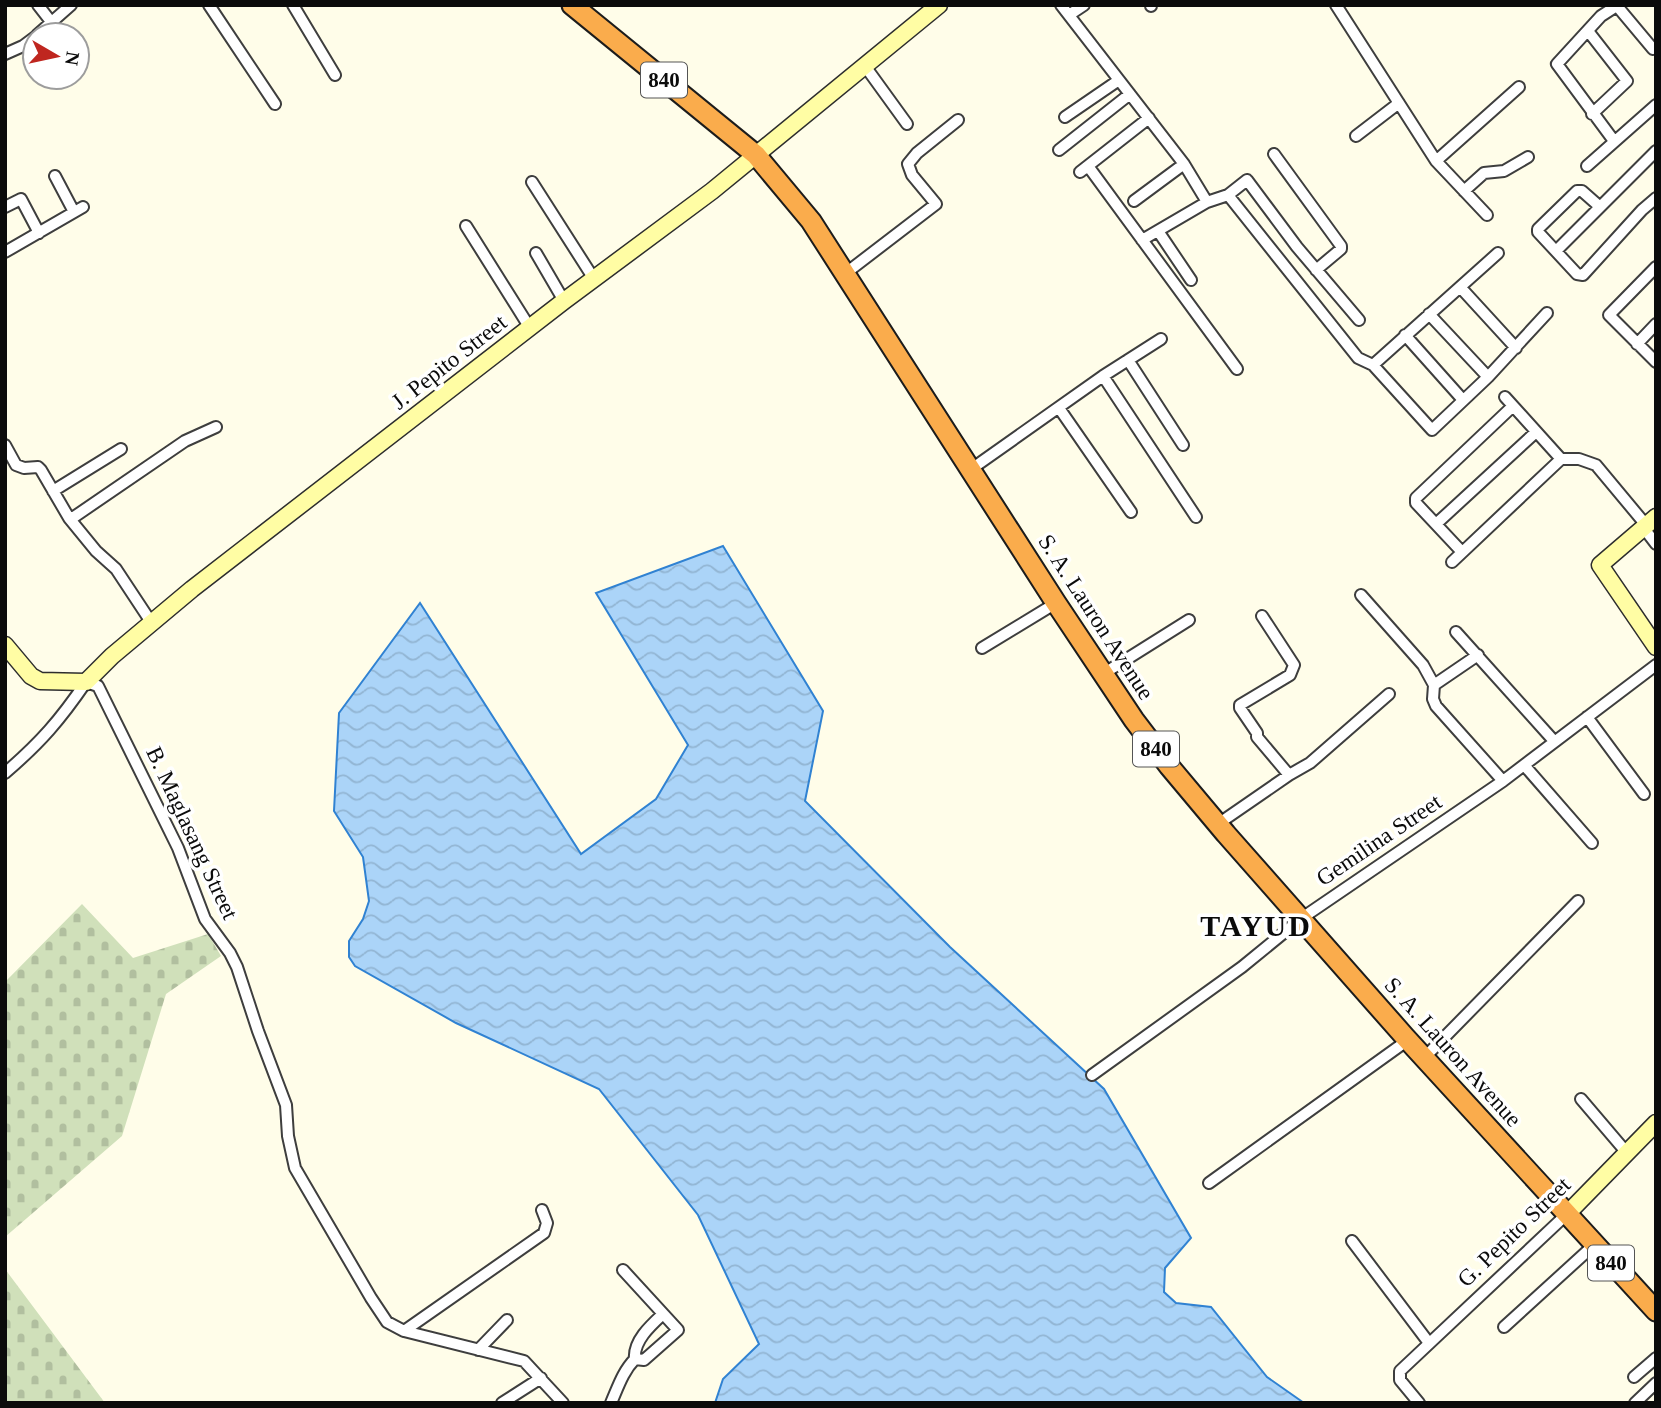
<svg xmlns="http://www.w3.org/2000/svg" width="1661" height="1408" font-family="Georgia,serif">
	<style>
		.cemetery { fill: url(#cemetery-stones) }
		.water { fill: url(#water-waves); stroke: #3082d2; stroke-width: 2 }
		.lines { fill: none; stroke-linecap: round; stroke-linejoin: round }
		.street-casing { stroke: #3e3e3e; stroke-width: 14 }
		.secondary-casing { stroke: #2d2d2d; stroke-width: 19 }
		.highway-casing { stroke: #1c1c1c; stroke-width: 23 }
		.street { stroke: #fff; stroke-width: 10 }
		.secondary { stroke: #fffda4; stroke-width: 16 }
		.highway { stroke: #faac4c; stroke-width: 19 }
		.labels { text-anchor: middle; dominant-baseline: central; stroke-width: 7; stroke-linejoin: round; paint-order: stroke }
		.shield { fill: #fff; stroke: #545454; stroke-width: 2 }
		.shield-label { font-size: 21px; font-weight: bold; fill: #0b0b0b }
		.street-label { font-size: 23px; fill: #0b0b0b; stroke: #fff }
		.district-label { font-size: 30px; font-weight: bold; letter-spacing: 2px; fill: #0b0b0b; stroke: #fff }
	</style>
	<defs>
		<pattern id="cemetery-stones" width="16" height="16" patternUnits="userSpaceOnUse" patternTransform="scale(1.75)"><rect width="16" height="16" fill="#d0e0ba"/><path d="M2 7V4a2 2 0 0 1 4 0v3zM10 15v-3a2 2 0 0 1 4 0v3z" fill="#b1bf9f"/></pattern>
		<pattern id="water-waves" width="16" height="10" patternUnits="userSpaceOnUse" patternTransform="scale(1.75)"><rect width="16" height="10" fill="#abd4f8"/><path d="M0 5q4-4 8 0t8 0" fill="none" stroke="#92b5d3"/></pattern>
	</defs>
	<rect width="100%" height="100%" fill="#fffde9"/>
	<path class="cemetery" d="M82 904 133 958 208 934 221 956 166 994 122 1136 5 1237V982Z
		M5 1269 105 1403H5Z"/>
	<path class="water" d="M723 546 823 711 805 801 950 947 1104 1089 1191 1238 1165 1268 1164 1292 1176 1303 1211 1307 1267 1377 1304 1403H715L723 1379 759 1344 698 1215 599 1089 456 1023 355 966 349 957V941L363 919 369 901 363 857 334 811 339 713 420 603 581 854 656 799 688 745 596 593Z"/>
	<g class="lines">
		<defs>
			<path id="street" d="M38 5 52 23
				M209 5 275 104
				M293 5 335 75
				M1061 5 1184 164 1207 202
				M1151 5V6
				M1336 5 1436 161 1487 215
				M1617 6 1653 49
				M1069 15 1084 5
				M1588 31 1627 81 1592 114
				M37 35 71 5
				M5 54 23 46 35 37
				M865 66 907 124
				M1065 117 1119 80
				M1356 136 1399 103
				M1614 141 1557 64 1601 16 1618 5
				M1059 150 1130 94
				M1274 154 1341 246V249L1316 270
				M1436 161 1519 87
				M1088 166 1237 369
				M1587 166 1656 105
				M1080 172 1149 118
				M55 176 74 212
				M532 182 594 279
				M1464 191 1484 173 1504 171 1528 157
				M1228 195 1358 358 1373 365 1432 430 1488 377 1547 313
				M1134 201 1184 164
				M1599 206 1582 191H1577L1538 229V232L1577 274 1583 275 1642 210 1656 198
				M5 207 21 199 39 233
				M466 226 530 328
				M1158 231 1191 280
				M1142 240 1207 202 1228 195 1247 180 1297 247 1359 320
				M1556 251 1656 151
				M5 252 83 207
				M536 253 564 301
				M1656 267 1609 315 1656 362
				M846 273 936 204 912 175 908 164 917 153 958 120
				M1461 288 1516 348
				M1429 314 1488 377
				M1405 335 1463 400
				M1637 344 1656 324
				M1128 360 1183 445
				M1373 365 1498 253
				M1103 376 1196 517
				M1505 397 1561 459
				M1059 408 1131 512
				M5 445 16 465 24 468 38 467 41 470 69 518 96 551 116 569 151 622
				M970 470 1103 376 1161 339
				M53 491 121 449
				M71 519 185 441 216 427
				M1436 524 1536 432
				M1643 527 1656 544
				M1462 552 1416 503V498L1513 406
				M1452 562 1561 459H1579L1596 465 1646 525
				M1361 595 1423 665 1434 685 1433 699 1436 706 1503 781
				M1262 616 1294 665 1290 675 1240 705V708L1257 733V737L1289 775
				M1456 632 1554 741
				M982 648 1056 603
				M1103 674 1189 620
				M1434 685 1478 655
				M1587 717 1644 794
				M1524 765 1592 843
				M5 773C41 742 60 720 86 682L98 686 178 848 205 919 230 953 237 967 258 1031 286 1105 288 1136 295 1168 371 1298 387 1322 404 1331 524 1361 563 1403
				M1218 824 1289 775 1310 763 1389 694
				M1425 1057 1578 901
				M1092 1075 1242 967 1302 918 1503 781 1656 665
				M1581 1099 1627 1153
				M1209 1183 1408 1040
				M1352 1241 1429 1343
				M1504 1327 1594 1245
				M404 1331 544 1233 547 1223 542 1210
				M478 1350 507 1320
				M635 1359C633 1341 651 1325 663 1314
				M1634 1377 1656 1358
				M502 1403 541 1378
				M611 1403C618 1387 623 1371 635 1359L644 1360 678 1330 623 1270
				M1419 1403 1400 1380V1371L1568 1213
				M1635 1403 1656 1383"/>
			<path id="secondary" d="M1656 517 1600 565 1656 647
				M5 645 31 676 40 681 86 682 112 656 192 589 564 301 712 191 939 5
				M1568 1213 1656 1123"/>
			<path id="highway" d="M572 5 756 155 811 221 1056 603 1134 720 1169 766 1226 834 1405 1037 1656 1311"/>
		</defs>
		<use href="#street" class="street-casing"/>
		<use href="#secondary" class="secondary-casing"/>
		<use href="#highway" class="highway-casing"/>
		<use href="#street" class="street"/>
		<use href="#secondary" class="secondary"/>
		<use href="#highway" class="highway"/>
	</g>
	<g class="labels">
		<g class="shield">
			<rect x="641" y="62.5" width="46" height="35" rx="5"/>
			<rect x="1133" y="731.5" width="46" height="35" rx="5"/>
			<rect x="1588" y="1245.5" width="46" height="35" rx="5"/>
		</g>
		<g class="shield-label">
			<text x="664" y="80">840</text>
			<text x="1156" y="749">840</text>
			<text x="1611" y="1263">840</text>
		</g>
		<g class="street-label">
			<text transform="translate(449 362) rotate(-38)">J. Pepito Street</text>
			<text transform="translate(1096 617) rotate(57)">S. A. Lauron Avenue</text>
			<text transform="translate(192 833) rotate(65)">B. Maglasang Street</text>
			<text transform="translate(1379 840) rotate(-34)">Gemilina Street</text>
			<text transform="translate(1453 1052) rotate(48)">S. A. Lauron Avenue</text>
			<text transform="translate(1514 1232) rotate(-44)">G. Pepito Street</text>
		</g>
		<g class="district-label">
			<text x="1256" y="925">TAYUD</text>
		</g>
	</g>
	<rect width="1661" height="1408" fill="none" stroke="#0b0b0b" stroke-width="14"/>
	<g transform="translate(56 56) rotate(99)"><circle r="33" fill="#ffffff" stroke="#9d9d9d" stroke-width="2"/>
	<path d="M0-5L12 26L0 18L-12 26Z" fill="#bf261f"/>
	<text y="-10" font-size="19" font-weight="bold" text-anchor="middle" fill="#0b0b0b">N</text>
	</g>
</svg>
